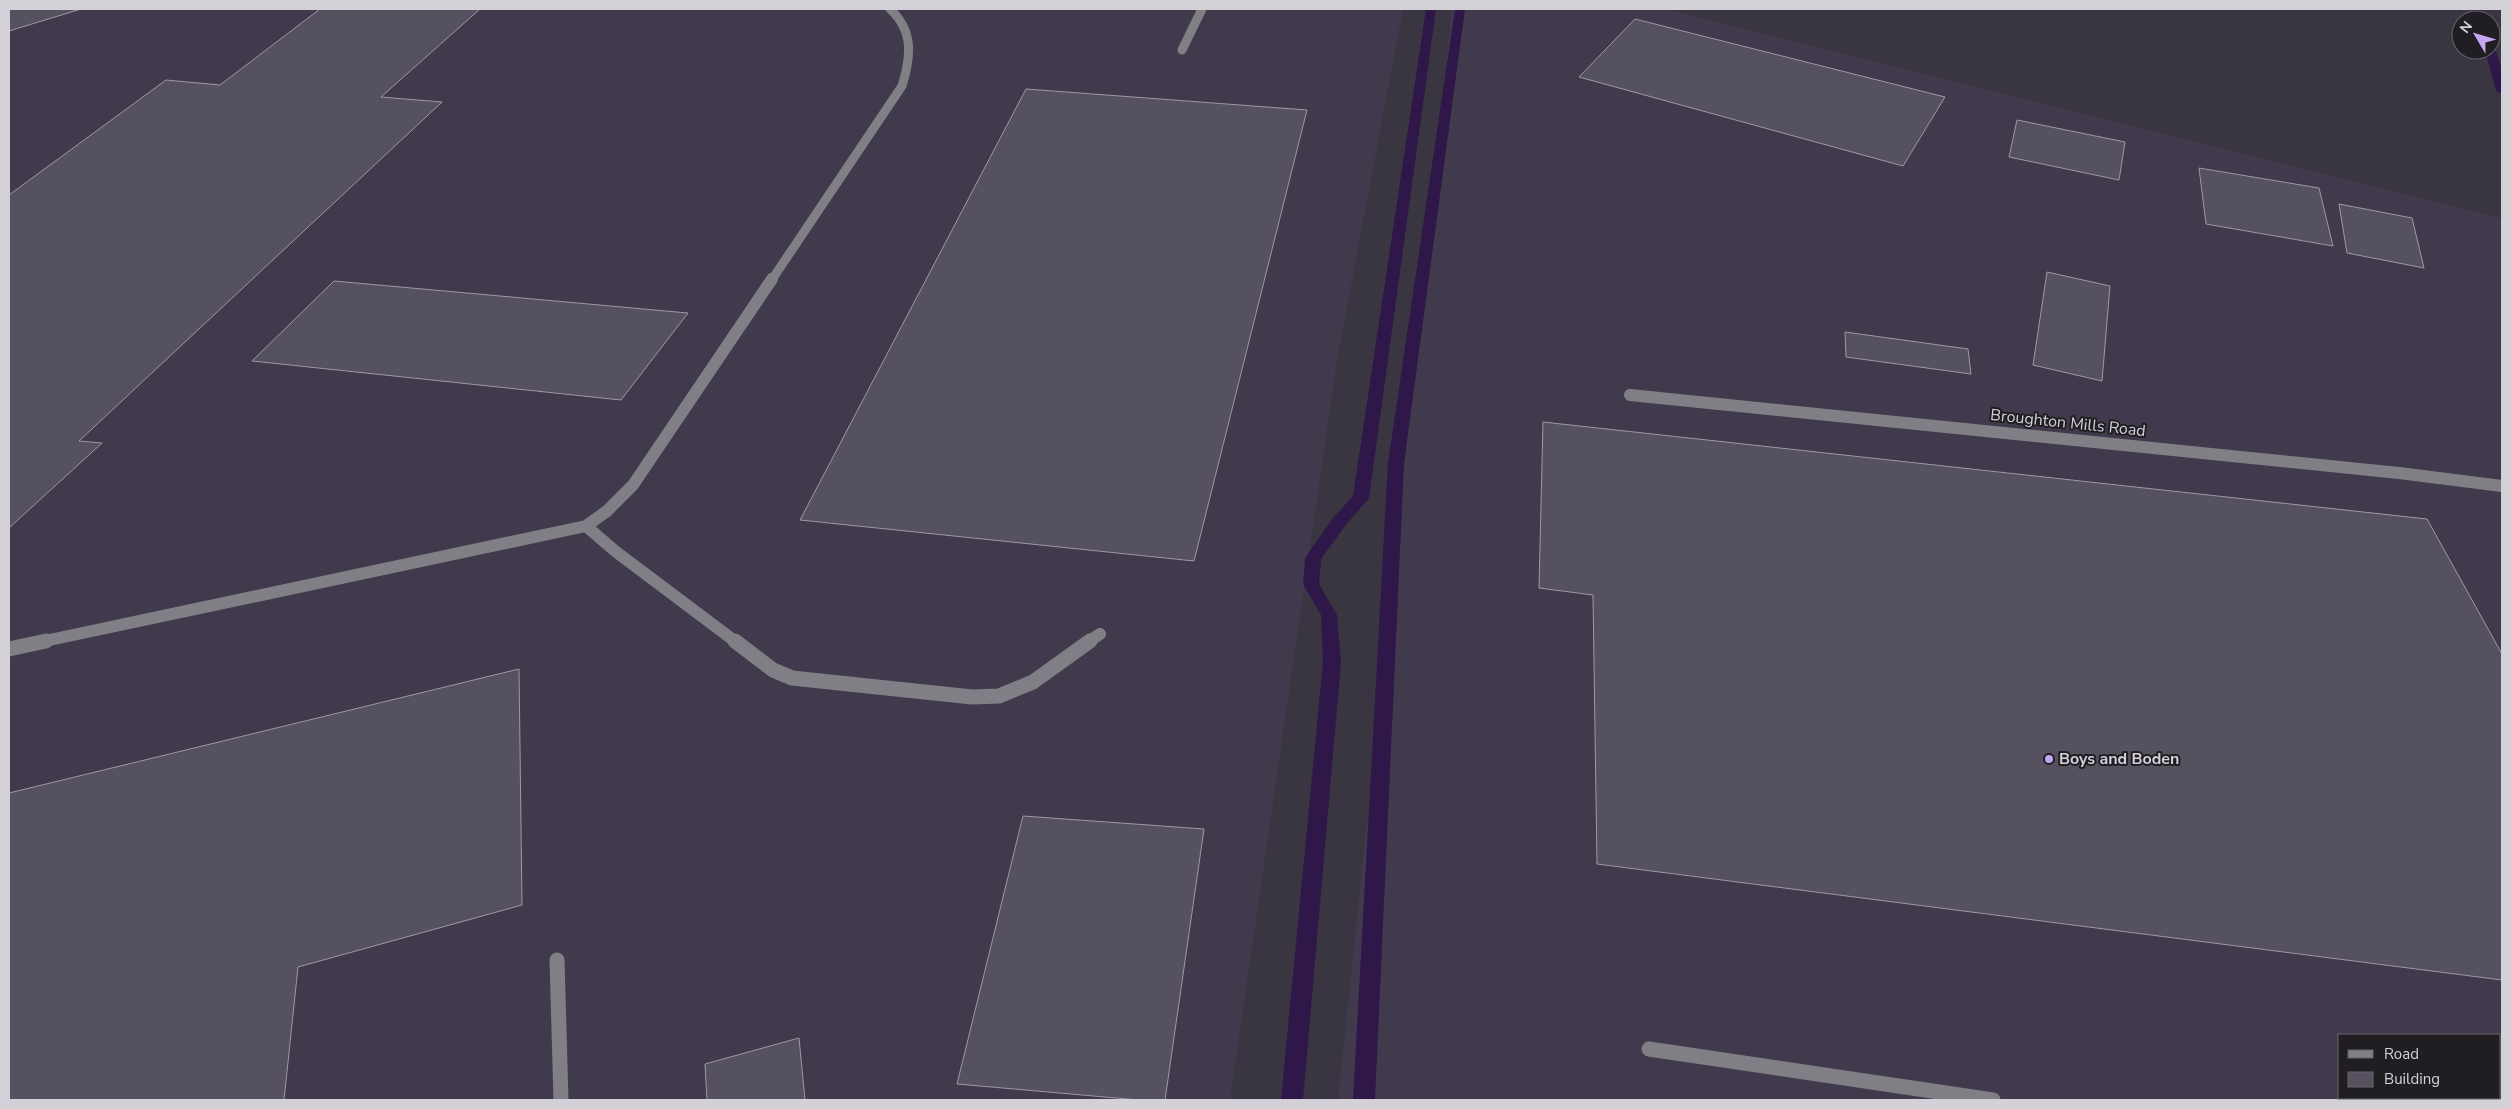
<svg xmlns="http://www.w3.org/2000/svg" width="2511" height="1109" font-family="'Nunito Sans',sans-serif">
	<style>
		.built { fill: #413a4d; fill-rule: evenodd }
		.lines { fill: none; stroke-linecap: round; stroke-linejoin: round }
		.stream { fill: #2f174a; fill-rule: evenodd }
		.building { fill: #56515e; stroke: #9e98a7 }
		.minor-far2 { stroke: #817f86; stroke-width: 9 }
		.minor-far1 { stroke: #817f86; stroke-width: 12 }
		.minor { stroke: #817f86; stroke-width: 15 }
		.poi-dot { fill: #c5a7f1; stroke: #201e23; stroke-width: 2 }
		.labels { text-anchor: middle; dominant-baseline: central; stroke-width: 4; stroke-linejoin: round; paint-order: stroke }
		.street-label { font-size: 16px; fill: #d3d0d8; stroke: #201e23 }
		.poi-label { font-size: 16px; font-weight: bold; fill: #d3d0d8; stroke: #201e23; text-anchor: start }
	</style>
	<rect width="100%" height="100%" fill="#393541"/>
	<path class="built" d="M9 9H1403L1337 361 1230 1100H9Z
		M1452 9H1666L2502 218V1100H1338ZM2340 1035H2500V1098H2340Z"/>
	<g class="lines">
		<path class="stream" d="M1426 9H1436L1369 498 1345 526 1321 559 1319 584 1337 615 1341 662 1303 1100H1281L1323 662 1321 615 1303 584 1305 558 1333 518 1353 496Z
			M1455 9H1465L1404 463 1375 1100H1353L1388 463Z
			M2472 9H2482L2485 20H2475Z
			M2491 47C2502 53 2503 83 2502 94L2496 91 2485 50H2491Z"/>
	</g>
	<path class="building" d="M9 9H81L9 31Z
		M320 9H480L381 97 442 102 79 441 102 443 9 528V195L166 80 220 85Z
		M1635 19 1945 97 1903 166 1579 77Z
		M1026 89 1307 110 1194 561 800 520Z
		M2017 120 2125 142 2119 180 2009 157Z
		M2199 168 2319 188 2333 246 2206 224Z
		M2339 204 2412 218 2424 268 2347 253Z
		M2047 272 2110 286 2102 381 2033 365Z
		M334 281 688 313 621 400 252 361Z
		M1845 332 1968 349 1971 374 1846 357Z
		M1543 422 2427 519 2502 654V980L1597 864 1593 595 1539 588Z
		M519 669 522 905 298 967 284 1100H9V793Z
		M1023 816 1204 829 1165 1100H1139L957 1084Z
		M799 1038 805 1100H707L705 1064Z"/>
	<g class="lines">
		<path class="minor-far2" d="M1182 50 1202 9
			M771 281 902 86C911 57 914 31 890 9"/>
		<path class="minor-far1" d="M1630 395 2399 473 2502 486
			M586 526 615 551 736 642
			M40 642 586 526 607 511 633 485 772 279
			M1088 642 1100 634"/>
		<path class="minor" d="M735 641 773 670 792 678 972 697 999 696 1033 682 1090 641
			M9 649 46 641
			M557 960 561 1100
			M1649 1049 1993 1100"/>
	</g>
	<circle class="poi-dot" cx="2049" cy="759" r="5"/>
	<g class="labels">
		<g class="street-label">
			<text transform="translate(2068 423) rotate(6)">Broughton Mills Road</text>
		</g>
		<g class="poi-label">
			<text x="2059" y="759">Boys and Boden</text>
		</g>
	</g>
	<rect width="2511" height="1109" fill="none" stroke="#d3d0d8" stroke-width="20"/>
	<rect x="2338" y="1034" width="162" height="65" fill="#201e23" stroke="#68656b"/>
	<rect x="2348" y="1050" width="25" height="8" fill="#817f86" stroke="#68656b"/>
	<text x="2384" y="1059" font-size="15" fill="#d3d0d8">Road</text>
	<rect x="2348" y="1072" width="25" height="15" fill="#56515e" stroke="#68656b"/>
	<text x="2384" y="1084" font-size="15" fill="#d3d0d8">Building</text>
	<g transform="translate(2476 35) rotate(308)"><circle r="24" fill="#201e23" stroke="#68656b"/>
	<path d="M0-4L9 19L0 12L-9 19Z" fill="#c5a7f1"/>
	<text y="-8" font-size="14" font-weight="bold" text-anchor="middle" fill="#d3d0d8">N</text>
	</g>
</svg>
